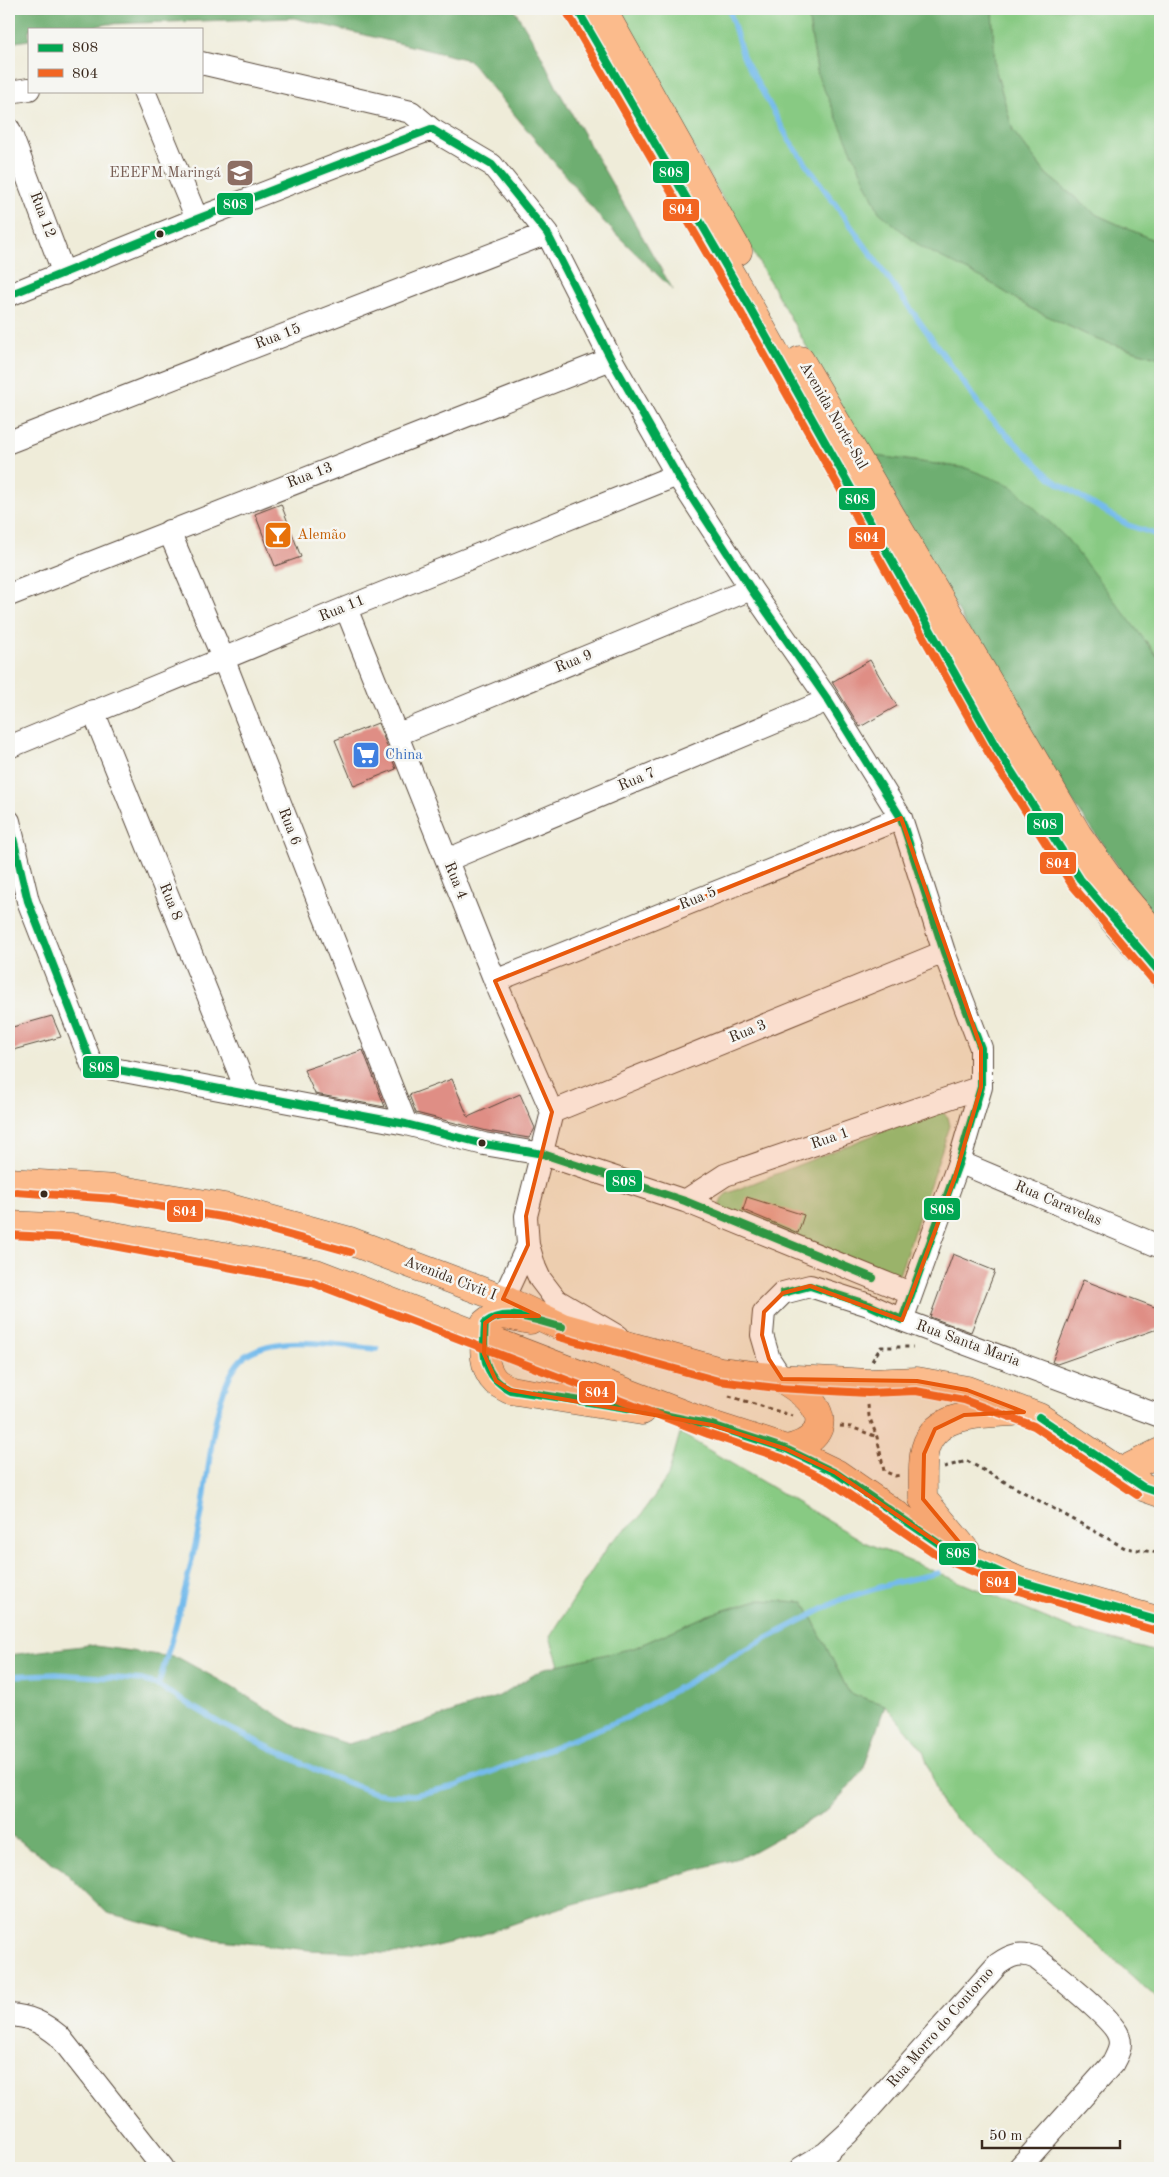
<svg xmlns="http://www.w3.org/2000/svg" width="1169" height="2177" font-family="'Old Standard TT',serif">
	<style>
		.green { fill: #88ca83; stroke: #627a50 }
		.forest { fill: #6eae71; stroke: #546c48 }
		.lines { fill: none; stroke-linecap: round; stroke-linejoin: round }
		.stream { stroke: #75bbec; stroke-width: 5.5 }
		.building { fill: #df8e85 }
		.minor-casing { stroke: #56473a; stroke-width: 24 }
		.major-casing { stroke: #56473a; stroke-width: 29 }
		.path { stroke: #56473a; stroke-width: 3; stroke-dasharray: 4 4; stroke-linecap: butt }
		.minor { stroke: #fff; stroke-width: 22 }
		.major { stroke: #fbbb8c; stroke-width: 28 }
		.bus-1-casing { stroke: #f6f6f2; stroke-width: 11 }
		.bus-2-casing { stroke: #f6f6f2; stroke-width: 11 }
		.bus-1 { stroke: #00a651; stroke-width: 8 }
		.bus-2 { stroke: #f26522; stroke-width: 8 }
		.marked { fill: #e8590c; fill-opacity: 0.2; stroke: #e8590c; stroke-width: 4; stroke-linejoin: round }
		.bus-dot { fill: #3b2a1e; stroke: #f6f6f2; stroke-width: 2 }
		.labels { text-anchor: middle; dominant-baseline: central; stroke-width: 5; stroke-linejoin: round; paint-order: stroke }
		.education-label { font-size: 15px; fill: #785e54; stroke: #f6f6f2; text-anchor: end }
		.street-label { font-size: 15px; fill: #3b2a1e; stroke: #f6f6f2 }
		.food-label { font-size: 15px; fill: #c56008; stroke: #f6f6f2; text-anchor: start }
		.shop-label { font-size: 15px; fill: #366cbe; stroke: #f6f6f2; text-anchor: start }
		.line-badge { stroke: #f6f6f2; stroke-width: 2 }
		.badge-label { font-size: 14px; text-anchor: middle; font-weight: bold; fill: #fff }
	</style>
	<rect width="100%" height="100%" fill="#f6f6f2"/>
	<filter id="ink" filterUnits="userSpaceOnUse"><feTurbulence type="fractalNoise" baseFrequency=".02" numOctaves="2"/><feDisplacementMap in="SourceGraphic" scale="10" xChannelSelector="R" yChannelSelector="G"/><feConvolveMatrix kernelMatrix="1 2 1 2 8 2 1 2 1" color-interpolation-filters="sRGB"/></filter>
	<filter id="wash" filterUnits="userSpaceOnUse"><feTurbulence type="fractalNoise" baseFrequency=".0096" numOctaves="4" result="noise"/><feDisplacementMap in="SourceGraphic" scale="20" xChannelSelector="R" yChannelSelector="G"/><feGaussianBlur stdDeviation="1.12" result="paint"/><feColorMatrix in="noise" values="0 0 0 0 0 0 0 0 0 0 0 0 0 0 0 0 0 1.4 0 .05"/><feComposite in="paint" operator="in"/></filter>
	<g filter="url(#wash)">
		<rect width="100%" height="100%" fill="#efecd9"/>
		<path class="green" d="M610 9H807L818 76 986 280 1030 308 1098 340 1160 358V660L1148 643 966 468 868 455 659 86Z
			M992 9H1160V243L1097 215 1047 175 1013 131 995 68Z
			M941 1111 948 1117 950 1126 898 1278 718 1208 722 1198 726 1194 931 1112Z
			M680 1433 864 1542 1072 1629 1160 1653V2001L942 1806 923 1750 885 1705 849 1693 804 1602 758 1600 708 1615 634 1648 559 1665 550 1637 609 1544 640 1517 668 1476Z"/>
		<path class="forest" d="M9 9H514L537 47 557 88 673 290 603 221 469 60 294 18 107 24 85 29H29V40L9 43Z
			M807 9H992L995 68 1013 131 1047 175 1097 215 1160 243V358L1098 340 1030 308 986 280 921 247 879 212 818 76Z
			M868 455 966 468 1012 486 1067 539 1160 660V926L1046 764Z
			M758 1600 804 1602 849 1693 885 1705 863 1771 828 1810 745 1856 556 1909 481 1935 404 1954 309 1950 212 1939 107 1913 62 1869 9 1834V1655L89 1645 179 1658 230 1686 297 1727 348 1744 428 1721 499 1696 545 1668 634 1648 708 1615Z"/>
		<g class="lines">
			<path class="stream" d="M729 9 743 56 789 140 986 414 1053 480 1128 525 1160 536
				M9 1676 56 1674 141 1680 155 1684 223 1725 322 1773 375 1793 388 1795H414L456 1786 626 1718 741 1652 842 1599 894 1583 938 1573
				M158 1686C175 1631 190 1574 201 1517 209 1475 210 1430 224 1390 228 1379 236 1362 246 1355 280 1333 339 1346 377 1349"/>
		</g>
		<g id="blocks">
			<path class="building" d="M281 504 301 557 275 566 255 514Z
				M870 660 897 706 860 727 832 682Z
				M378 723 396 769 354 786 335 740Z
				M52 1016 61 1037 13 1050 9 1039V1028Z
				M363 1050 385 1107 315 1094 304 1070Z
				M452 1079 468 1117 520 1094 535 1128 533 1132 529 1138 487 1131 416 1113 409 1095Z
				M747 1197 804 1215 798 1233 743 1210Z
				M953 1254 995 1271 971 1332 930 1317Z
				M1083 1280 1160 1309V1328L1057 1364 1052 1362Z"/>
		</g>
	</g>
	<g filter="url(#ink)">
		<use href="#blocks" fill-opacity="0" stroke="#56473a" stroke-width="1"/>
		<g class="lines">
			<defs>
				<path id="minor" d="M201 63 411 112 431 129 492 165 547 233 611 359 677 475 751 589 828 700 901 818 944 952 981 1048V1087L959 1162 902 1320
					M144 91 197 219
					M9 92 29 89
					M9 129 64 274
					M9 295 197 219 431 129
					M9 442 547 233
					M169 531 223 658 406 1124
					M9 595 611 359
					M346 608 495 981 552 1112 526 1216 528 1245 535 1268 540 1279 556 1300 617 1336
					M93 711 248 1094
					M396 735 751 589
					M9 747 346 608 677 475
					M9 821 28 901 92 1065 406 1124 484 1144 543 1154 685 1201 910 1293
					M447 860 828 700
					M495 981 901 818
					M552 1112 944 952
					M959 1162 1156 1245
					M685 1201 725 1175 981 1087
					M503 1299 528 1245
					M782 1379 769 1359 762 1335 764 1312 783 1293 810 1286 869 1305 902 1320 1160 1416
					M9 2015C30 2016 43 2023 59 2036L163 2168
					M801 2168 826 2153 848 2133 998 1964C1011 1955 1021 1951 1036 1958 1053 1972 1115 2020 1119 2037 1122 2047 1117 2055 1113 2063L1019 2168"/>
				<path id="major" d="M577 9 749 306 996 747 1080 879 1120 928 1160 973
					M602 9 738 251
					M800 360 1078 835 1115 887 1160 940
					M9 1182 116 1189 230 1208 350 1241 503 1299 562 1327 720 1371 778 1378 869 1383 917 1381 967 1390 1039 1417 1143 1487 1160 1493
					M9 1225 71 1228 316 1273 712 1425 786 1449 836 1473 945 1548 1019 1581 1160 1621
					M530 1320C513 1317 499 1310 485 1323 484 1342 481 1368 496 1382 500 1385 506 1388 510 1390L642 1411
					M782 1379C793 1386 805 1393 813 1404 831 1429 809 1445 786 1449
					M1119 1471 1126 1469 1160 1452
					M966 1551 923 1499C923 1484 922 1469 924 1455 930 1412 981 1414 1013 1412"/>
			</defs>
			<use href="#minor" class="minor-casing"/>
			<use href="#major" class="major-casing"/>
			<path class="path" d="M872 1361 881 1347H913
				M729 1396 793 1416
				M868 1405 869 1416 877 1437 884 1471 895 1476 901 1475
				M840 1426 851 1427 877 1437
				M944 1467 967 1461 1125 1548 1160 1553"/>
			<use href="#minor" class="minor"/>
			<use href="#major" class="major"/>
			<defs>
				<path id="bus-1" d="M577 9 749 306 996 747 1080 879 1160 973
					M9 295 197 219 431 129 492 165 547 233 611 359 677 475 751 589 828 700 901 818 944 952 981 1048V1087L959 1162 902 1320 869 1305 810 1286 783 1293
					M9 821 28 901 92 1065 406 1124 484 1144 543 1154 685 1201 873 1278
					M562 1327C539 1322 505 1306 485 1323 483 1352 481 1375 510 1390L640 1410 712 1425 786 1449 836 1473 945 1548 1019 1581 1160 1621
					M1039 1417 1143 1487 1160 1493"/>
				<path id="bus-2" d="M568 14 740 311 988 752 1072 885 1153 980
					M16 1192 115 1199 228 1218 350 1252
					M9 1235 70 1238 313 1283 708 1434 782 1458 831 1482 940 1557 1015 1590 1157 1631
					M559 1337 719 1381 777 1388 868 1393 916 1391 964 1400 1034 1426 1137 1495"/>
			</defs>
			<use href="#bus-1" class="bus-1-casing"/>
			<use href="#bus-2" class="bus-2-casing"/>
			<use href="#bus-1" class="bus-1"/>
			<use href="#bus-2" class="bus-2"/>
		</g>
	</g>
	<path class="marked" d="M901 818 981 1048V1087L955 1177 902 1320 810 1286 783 1293 764 1312 762 1335 769 1359 782 1379 917 1381 967 1390 1024 1412 964 1415 935 1429 924 1454 923 1499 974 1560 945 1548 836 1473 786 1449 712 1425 510 1390 496 1381 484 1354 485 1323 495 1316H539L503 1299 528 1245 526 1216 552 1112 495 981Z"/>
	<defs>
		<symbol id="school-square" viewBox="-11 -11 22 22"><rect x="-9" y="-9" width="18" height="18" rx="4" fill="#8d6e63" stroke="#f6f6f2"/><path d="M0-5L7-2L0 1L-7-2ZM-4 1L0 2.5L4 1V4Q0 6-4 4Z" fill="#fff"/></symbol>
		<symbol id="bar-square" viewBox="-11 -11 22 22"><rect x="-9" y="-9" width="18" height="18" rx="4" fill="#e8710a" stroke="#f6f6f2"/><path d="M-6-5H6L.8 .8V4.5H3.5V6h-7V4.5H-.8V.8Z" fill="#fff"/></symbol>
		<symbol id="supermarket-square" viewBox="-11 -11 22 22"><rect x="-9" y="-9" width="18" height="18" rx="4" fill="#3f7fe0" stroke="#f6f6f2"/><path d="M-6-5.5h2.5l.6 2H6L4.5 2H-2.5L-4.4-4H-6ZM-1.5 3.2a1.3 1.3 0 1 0 .1 0ZM3 3.2a1.3 1.3 0 1 0 .1 0Z" fill="#fff"/></symbol>
	</defs>
	<g fill-rule="evenodd">
		<use href="#school-square" x="224" y="157" width="32" height="32"/>
		<use href="#bar-square" x="262" y="519" width="32" height="32"/>
		<use href="#supermarket-square" x="350" y="739" width="32" height="32"/>
	</g>
	<g class="bus-dot">
		<circle cx="160" cy="234" r="4.5"/>
		<circle cx="482" cy="1143" r="4.5"/>
		<circle cx="44" cy="1194" r="4.5"/>
	</g>
	<g class="labels">
		<g class="education-label">
			<text x="221" y="173">EEEFM Maringá</text>
		</g>
		<g class="street-label">
			<text transform="translate(42 215) rotate(69)">Rua 12</text>
			<text transform="translate(278 337) rotate(-21)">Rua 15</text>
			<text transform="translate(833 416) rotate(60)">Avenida Norte-Sul</text>
			<text transform="translate(310 476) rotate(-21)">Rua 13</text>
			<text transform="translate(342 609) rotate(-22)">Rua 11</text>
			<text transform="translate(574 662) rotate(-22)">Rua 9</text>
			<text transform="translate(637 780) rotate(-23)">Rua 7</text>
			<text transform="translate(289 827) rotate(69)">Rua 6</text>
			<text transform="translate(455 881) rotate(68)">Rua 4</text>
			<text transform="translate(698 899) rotate(-22)">Rua 5</text>
			<text transform="translate(170 902) rotate(68)">Rua 8</text>
			<text transform="translate(748 1032) rotate(-22)">Rua 3</text>
			<text transform="translate(830 1139) rotate(-19)">Rua 1</text>
			<text transform="translate(1058 1204) rotate(23)">Rua Caravelas</text>
			<text transform="translate(450 1279) rotate(21)">Avenida Civit I</text>
			<text transform="translate(968 1344) rotate(20)">Rua Santa Maria</text>
			<text transform="translate(941 2028) rotate(-49)">Rua Morro do Contorno</text>
		</g>
		<g class="food-label">
			<text x="297" y="535">Alemão</text>
		</g>
		<g class="shop-label">
			<text x="385" y="755">China</text>
		</g>
	</g>
	<g class="line-badge">
		<rect x="652" y="160" width="38" height="24" rx="5" fill="#00a651"/>
		<rect x="216" y="192" width="38" height="24" rx="5" fill="#00a651"/>
		<rect x="662" y="198" width="38" height="24" rx="5" fill="#f26522"/>
		<rect x="838" y="487" width="38" height="24" rx="5" fill="#00a651"/>
		<rect x="848" y="526" width="38" height="24" rx="5" fill="#f26522"/>
		<rect x="1026" y="812" width="38" height="24" rx="5" fill="#00a651"/>
		<rect x="1039" y="851" width="38" height="24" rx="5" fill="#f26522"/>
		<rect x="82" y="1055" width="38" height="24" rx="5" fill="#00a651"/>
		<rect x="605" y="1169" width="38" height="24" rx="5" fill="#00a651"/>
		<rect x="923" y="1197" width="38" height="24" rx="5" fill="#00a651"/>
		<rect x="166" y="1199" width="38" height="24" rx="5" fill="#f26522"/>
		<rect x="578" y="1380" width="38" height="24" rx="5" fill="#f26522"/>
		<rect x="938" y="1542" width="39" height="24" rx="5" fill="#00a651"/>
		<rect x="979" y="1570" width="38" height="24" rx="5" fill="#f26522"/>
	</g>
	<g class="badge-label">
		<text x="671" y="177">808</text>
		<text x="235" y="209">808</text>
		<text x="681" y="214">804</text>
		<text x="857" y="504">808</text>
		<text x="867" y="542">804</text>
		<text x="1045" y="829">808</text>
		<text x="1058" y="868">804</text>
		<text x="101" y="1072">808</text>
		<text x="624" y="1186">808</text>
		<text x="942" y="1214">808</text>
		<text x="185" y="1216">804</text>
		<text x="597" y="1397">804</text>
		<text x="958" y="1558">808</text>
		<text x="998" y="1587">804</text>
	</g>
	<rect width="1169" height="2177" fill="none" stroke="#f6f6f2" stroke-width="30"/>
	<rect x="28" y="28" width="175" height="65" fill="#f6f6f2" stroke="#aba49d"/>
	<rect x="38" y="44" width="25" height="8" fill="#00a651" stroke="#aba49d"/>
	<text x="72" y="52" font-size="15" fill="#3b2a1e">808</text>
	<rect x="38" y="69" width="25" height="8" fill="#f26522" stroke="#aba49d"/>
	<text x="72" y="78" font-size="15" fill="#3b2a1e">804</text>
	<path d="M982 2140v8h138v-8" fill="none" stroke="#3b2a1e" stroke-width="2.5"/>
	<text x="989" y="2140" font-size="15" fill="#3b2a1e" stroke="#f6f6f2" stroke-width="4" paint-order="stroke">50 m</text>
</svg>
